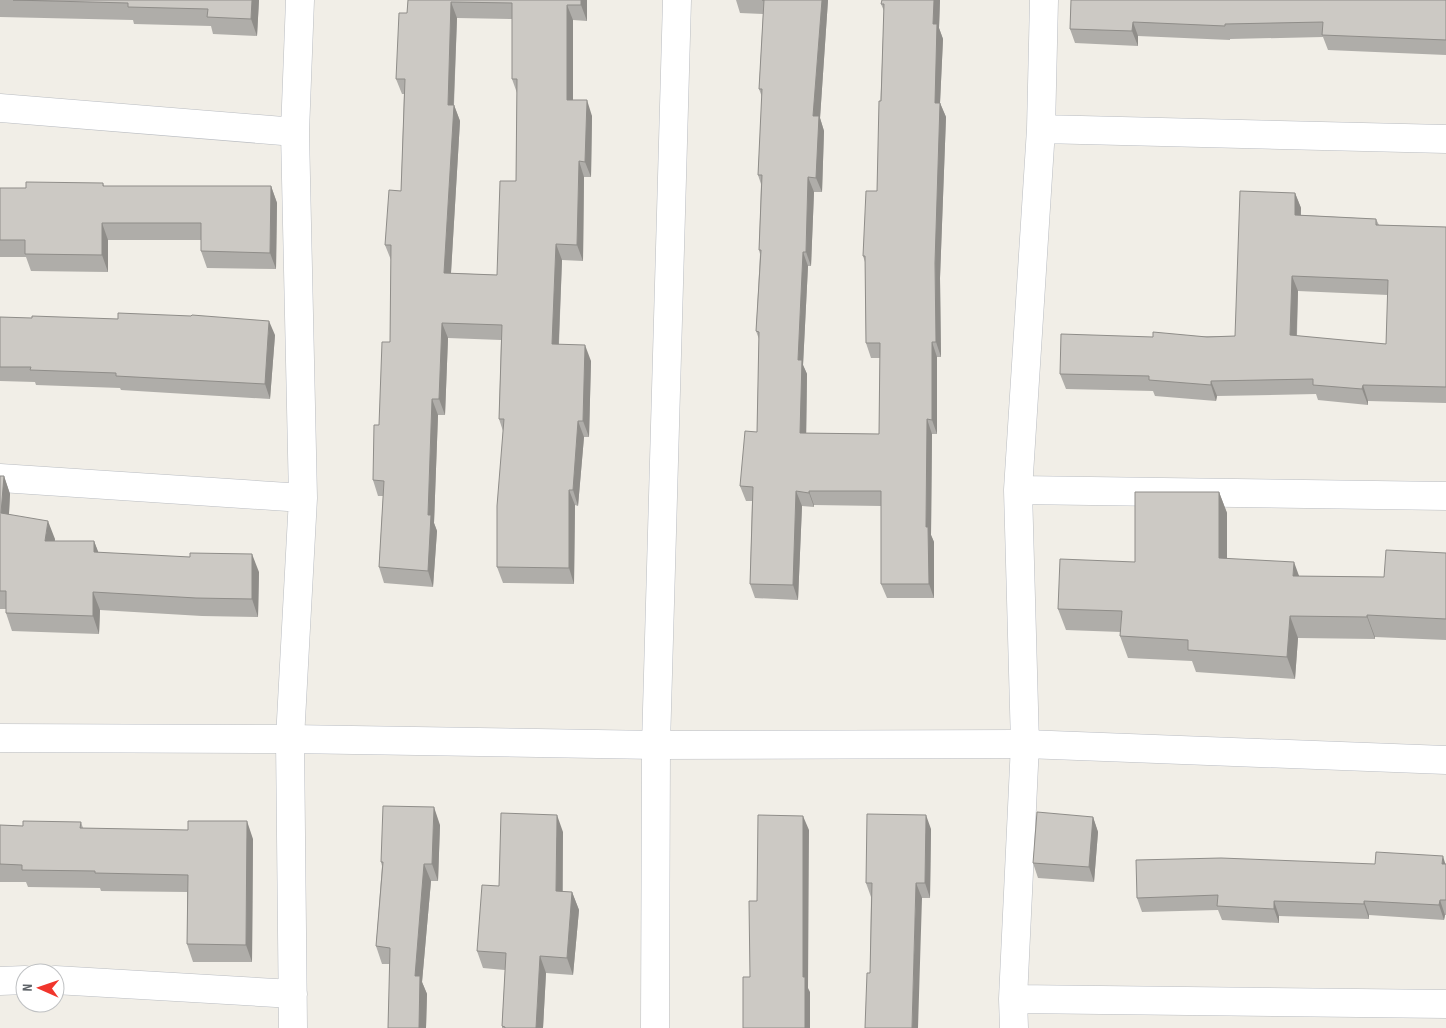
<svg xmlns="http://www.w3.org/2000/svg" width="1446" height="1028" font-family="'Sofia Sans Condensed',sans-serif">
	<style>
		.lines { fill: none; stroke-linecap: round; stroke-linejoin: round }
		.street-casing { stroke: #b9bcc1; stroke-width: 29 }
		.secondary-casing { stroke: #babdc3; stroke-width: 29 }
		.street { stroke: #fff; stroke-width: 28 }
		.secondary { stroke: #fff; stroke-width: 28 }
		.wall { fill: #afada9; fill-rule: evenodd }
		.shaded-wall { fill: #8f8d89 }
		.building { fill: #ccc9c4; stroke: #8f8d89; fill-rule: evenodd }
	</style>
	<rect width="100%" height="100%" fill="#f1eee7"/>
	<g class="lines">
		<defs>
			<path id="street" d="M0 108 295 132
				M1041 129 1446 139
				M0 478 303 498
				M1018 490 1446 496
				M55 980 293 994
				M0 981 25 980
				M1013 999 1446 1004
				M293 1028 290 739 303 498 295 132 300 0
				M655 1028 656 745 677 0
				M1014 1028 1013 999 1025 744 1018 490 1041 129 1044 0"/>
			<path id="secondary" d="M0 738 290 739 656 745 1025 744 1446 760"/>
		</defs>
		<use href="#street" class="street-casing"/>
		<use href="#secondary" class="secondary-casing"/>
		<use href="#street" class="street"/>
		<use href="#secondary" class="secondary"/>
	</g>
	<path class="wall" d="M0 0H259L257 36 213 34 211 26 134 24 133 20 0 17Z
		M408 0H587V21L573 20V100L592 116 591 177H584L583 261 562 260 559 344 591 361 589 437H584L578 506 575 505 574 584 503 583 497 567 503 431 499 419 501 340 448 338 445 415H438L434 523 437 531 433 587 384 583 379 567 383 496H378L373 480 390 342 391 260 385 245 401 191 404 94H402L396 79 407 13ZM457 18 512 19V79L517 93 516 181 497 275 451 273 460 121 454 105Z
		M736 0H828L820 118 824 131 822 192H814L811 266H808L803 365 807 374 806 433 879 434 880 358H871L866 343 865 262 863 256 877 191 884 11 881 4 882 0H940L939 28 943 39 940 103 946 117 940 278 941 357H937V434H932L931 535 934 542V598H887L881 584V506L814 505V507L802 506 798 600 755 598 750 584 752 501H746L740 486 757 432 759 339 756 331 760 254 759 250 761 184 758 175 762 97 759 89 763 14 740 13Z
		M1071 0H1446V55L1328 50 1323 37 1230 39V40L1138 36V46L1075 43 1070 29Z
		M103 183 104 186H271L277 203 276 269 207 268 201 251V240H108V272L31 271 26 257H0V188H26Z
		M1295 193 1301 208V215L1376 219 1379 225 1446 227V403L1368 401V405L1318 400 1316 394 1217 396 1216 401 1155 396 1153 391 1066 389 1060 374 1153 337 1235 336ZM1298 291 1388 295 1386 344 1297 336Z
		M0 317 275 335 270 399 121 390 120 388 36 385 35 382 0 381Z
		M0 476H4L10 494 9 514 55 539V541H94L98 552 259 572 258 617 202 616 100 610 99 634 12 631 6 613V609H0Z
		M1219 492 1227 513V558L1299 576 1384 577 1446 553V640L1375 637V639L1298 638 1295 679 1196 672 1192 661 1128 658 1120 636 1121 632 1066 630 1058 609 1135 562Z
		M1093 817 1098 832 1094 882 1038 878 1033 863Z
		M81 822 83 828 253 839 252 962H193L187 944V892L101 891 100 888 28 887 26 882H0V825L23 826Z
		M440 825 438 881H431L422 982 427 994 426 1028H388L390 964H382L376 946 382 866 381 862Z
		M931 829 930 898H922L870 973 871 897 866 883Z
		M563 832V892H572L579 910 573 975 546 973 543 1028H502V1026L505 970 483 968 477 951 499 886Z
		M1375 864H1446V915H1445L1444 920 1369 915V919L1279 916V923L1222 920 1218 910 1142 912 1137 898Z"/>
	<path class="shaded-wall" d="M252 0H259L257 36 251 19Z
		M581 0H587V21L581 5Z
		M822 0H828L820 118 824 131 822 192 816 178 813 116Z
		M934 0H940L939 28 943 39 940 103 946 117 940 278 941 357 936 342 933 24Z
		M451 2 457 18 453 120 448 105Z
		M567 5 573 20V115L567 100Z
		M1133 22 1138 36V46L1132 31Z
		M587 100 592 116 591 177 585 162Z
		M454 105 460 121 450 289 444 273Z
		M579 161 584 177 583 261 577 245Z
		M808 177 814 192 811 266 806 252Z
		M271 186 277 203 276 269 270 253Z
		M1295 193 1301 208 1300 230 1295 215Z
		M102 223 108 240V272L102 255Z
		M556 244 562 260 558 360 552 344Z
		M803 252 808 266 803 365 807 374 806 448 800 433 798 360Z
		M1292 276 1298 291 1296 351 1290 335Z
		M269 321 275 335 270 399 265 384Z
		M442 323 448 338 445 415 439 399Z
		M932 342 937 357V434L932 420Z
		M585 345 591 361 589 437 583 421Z
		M1211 381 1217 396 1216 401 1211 385Z
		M1363 385 1368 401V405L1362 389Z
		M432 399 438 415 434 523 437 531 433 587 428 571V515Z
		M927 419 932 434 931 535 934 542V598L929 584 926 527Z
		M578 421 584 437 578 506 573 490Z
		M4 476 10 494 8 531 1 513Z
		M569 490 575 505 574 584 569 568Z
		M796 491 802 506 798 600 793 585Z
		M809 491 814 505V507L809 493Z
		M1219 492 1227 513V579L1219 558Z
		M48 521 55 539 51 560 45 541Z
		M94 541 101 559 94 552Z
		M252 554 259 572 258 617 252 599Z
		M1294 562 1302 584 1293 576Z
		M93 592 100 610 99 634 93 616Z
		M1367 615 1375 637V639L1367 617Z
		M1290 616 1298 638 1295 679 1287 657Z
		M434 807 440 825 438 881 432 864Z
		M557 815 563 832 562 908 556 891Z
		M926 815 931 829 930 898 925 883Z
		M803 816 809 830 808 988 810 992V1028H805L803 977Z
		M1093 817 1098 832 1094 882 1089 867Z
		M247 821 253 839 252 962 246 945Z
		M1443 856 1446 866 1442 864Z
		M424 864 431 881 422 982 427 994 426 1028H419L415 976Z
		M916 883 922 898 918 1028H912Z
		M572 892 579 910 573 975 567 958Z
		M1440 900 1445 915 1444 920 1439 905Z
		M1274 901 1279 916V923L1274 909Z
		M1364 901 1369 915V919L1364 904Z
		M540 956 546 973 543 1028H536Z"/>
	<path class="building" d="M13 0H252L251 19 207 17 208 9 128 7V3Z
		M408 0H581V5H567V100H587L585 162 579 161 577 245 556 244 552 344 585 345 583 421H578L573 490H569V568L497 567V506L504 419H499L502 325 442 323 439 399H432L428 515H431L428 571 379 567 384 481 373 480 374 425H379L382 342H390L391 245H385L389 190 401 191 405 79H396L399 13H407ZM451 2 512 3V79H517L516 181H500L497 275 444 273 454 105H448Z
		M762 0H822L813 116H819L816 178 808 177 806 252H803L798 360H802L800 433 879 434 880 343H866L865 256H863L866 191H877L879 101H881L884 4H881L882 0H934L933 24H937L935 103H940L935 263 936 342H932V420L927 419 926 527H928L929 584H881V491H809V493L796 491 793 585 750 584 753 487 740 486 745 431 757 432 759 332 756 331 761 250H759L762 175H758L762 89H759L764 0Z
		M1071 0H1446V40L1322 35 1323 22 1225 24V26L1133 22 1132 31 1070 29Z
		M26 182 103 183V186H271L270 253 201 251V223H102V255L25 254V240H0V188H26Z
		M1240 191 1295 193V215L1376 219V225L1446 227V387L1363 385 1362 389 1313 385V379L1211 381V385L1149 380V376L1060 374 1061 334 1153 337V332L1207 337 1235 336ZM1292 276 1388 280 1386 344 1290 335Z
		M118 313 191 316 192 315 269 321 265 384 116 376V373L30 370 31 367H0V317L32 318V316L118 319Z
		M0 476H4L1 513 48 521 45 541H94V552L190 557V553L252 554V599L196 598 93 592V616L6 613V591H0Z
		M1135 492H1219V558L1294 562 1293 576 1384 577 1386 550 1446 553V619L1367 615V617L1290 616 1287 657 1188 650V640L1120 636 1122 611 1058 609 1060 559 1135 562Z
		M383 806 434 807 432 864H424L415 976H420L419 1028H388L390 948 376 946 383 862H381Z
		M1037 812 1093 817 1089 867 1033 863Z
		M501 813 557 815 556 891 572 892 567 958 540 956 536 1028H505V1027L502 1026 506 953 477 951 482 885 499 886Z
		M867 814 926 815 925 883H916L912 1028H865L867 973H870L872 883H866Z
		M758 815 803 816V977H805V1028H743V977H750L749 901H757Z
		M23 821 81 822 80 828 188 830V821H247L246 945 187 944 188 875 95 873V871L22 870V865L0 864V825L23 826Z
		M1376 852 1443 856 1442 864H1446V900H1440L1439 905 1364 901V904L1274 901V909L1217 906 1218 895 1137 898 1136 860 1221 858 1375 864Z"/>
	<g transform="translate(40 988) rotate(272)"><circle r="24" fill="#ffffff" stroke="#bfc1c3"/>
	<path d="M0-4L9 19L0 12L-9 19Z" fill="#f1352c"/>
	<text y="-8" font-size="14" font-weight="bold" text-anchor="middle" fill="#5e6368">N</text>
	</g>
</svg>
